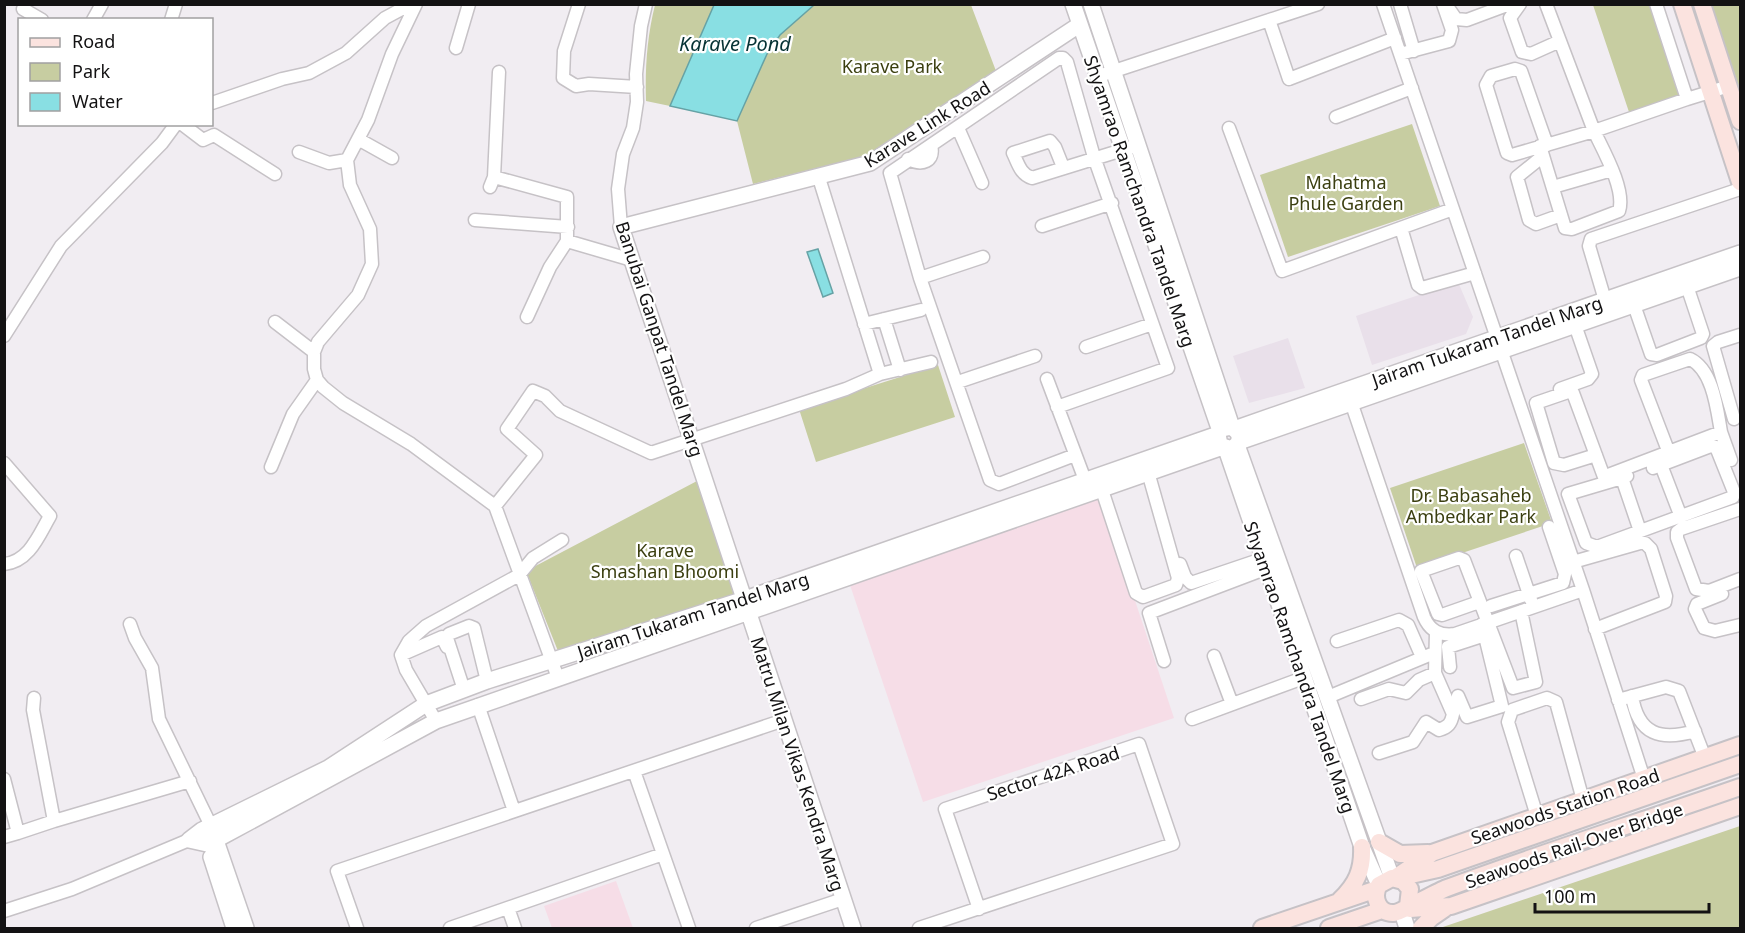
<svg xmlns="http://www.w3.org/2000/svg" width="1745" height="933" font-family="'Noto Sans',sans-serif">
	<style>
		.built { fill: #e9e0ea }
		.education { fill: #f6dde7 }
		.green { fill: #c7cda1 }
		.water { fill: #89dfe3; stroke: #66a2a5; stroke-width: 1.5 }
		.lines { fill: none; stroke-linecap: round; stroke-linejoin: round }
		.minor-casing { stroke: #c6c2c6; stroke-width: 15 }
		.tertiary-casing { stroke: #c6c2c6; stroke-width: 18 }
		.secondary-casing { stroke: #c6c2c6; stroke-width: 20 }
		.minor { stroke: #fff; stroke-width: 12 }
		.tertiary { stroke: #fff; stroke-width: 15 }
		.secondary { stroke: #fbe3df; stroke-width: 16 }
		.labels { text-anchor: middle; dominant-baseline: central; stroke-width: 4.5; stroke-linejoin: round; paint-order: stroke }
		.park-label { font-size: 18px; fill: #3b3f10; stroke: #fff }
		.street-label { font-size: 18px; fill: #131213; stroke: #fff }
		.water-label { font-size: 20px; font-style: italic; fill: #063234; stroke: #fff }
	</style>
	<rect width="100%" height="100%" fill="#f1edf2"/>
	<path class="built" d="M1458 282 1473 317 1466 334 1372 365 1356 316Z
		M1288 338 1305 388 1249 403 1233 356Z"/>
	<path class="education" d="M1101 498 1174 718 923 802 850 585Z
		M616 881 633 928H552L544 906Z"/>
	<path class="green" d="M655 5H714L670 106 646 101C645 68 647 37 655 5Z
		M814 5H971L996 71 869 155 753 184 737 121 767 54 780 35Z
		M1593 5H1651L1681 95 1629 112Z
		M1709 5H1740V100Z
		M1412 124 1440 206 1288 257 1260 175Z
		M938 365 955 417 816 462 799 409Z
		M1524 443 1552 523 1417 568 1390 488Z
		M697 481 735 594 560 656 526 571Z
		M1740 826V928H1440Z"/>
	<path class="water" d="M714 5H814L780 35 767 54 737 121 670 106Z
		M818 249 833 293 823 297 807 252Z"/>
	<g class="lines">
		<defs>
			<path id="minor" d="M416 4 392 54 368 120 347 160 350 185 370 229 372 264 358 295 318 342 314 352V369L317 380 323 387 343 403 411 444 495 506 558 678
				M579 4 564 51 563 78 576 86 589 84 637 87
				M1383 4 1583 590 1644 779
				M1400 4 1414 51
				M1520 4 1510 18 1522 52 1531 54 1560 41
				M1546 4 1594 131 1687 99 1656 4
				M23 9 42 20
				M1449 9 1456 19 1467 20 1510 4
				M93 20 102 4
				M171 20 176 4
				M1269 20 1289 79 1395 38
				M456 48 469 4
				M1400 54 1449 41 1452 30 1443 4
				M1105 74 1318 4
				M1687 99 1729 86
				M212 103 282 79 309 73 346 53 385 18 411 4
				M1336 117 1412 88
				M182 124 203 140 214 135 275 174
				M958 128 982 183
				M1229 128 1282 271 1453 209
				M358 139 392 158
				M1540 146 1565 228 1572 229 1619 211C1626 190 1603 150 1594 131L1512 155 1507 153 1486 85 1491 76 1515 69 1521 71 1547 145
				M299 152 329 163 347 160
				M1543 156 1517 177 1529 220 1536 224 1561 215
				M908 159C922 166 935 162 931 145
				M1063 167 1055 147 1050 141 1013 153C1018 163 1020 174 1032 178L1132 147
				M494 177 567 197V241L632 260
				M490 187 494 177 499 72
				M1553 187 1612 170
				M475 220 568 227
				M1042 226 1112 203
				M621 227 618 189 623 154 633 128 637 102 636 74 641 26 646 4
				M1401 228 1418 285 1422 288 1475 273
				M920 278 983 257
				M1605 300 1589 246 1591 239 1740 189
				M1634 305 1651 354 1657 355 1701 338 1703 334 1687 286
				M527 317 550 267 567 241
				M884 319 900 370
				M275 322 314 352
				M864 324 921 310
				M4 336 61 246 162 143 176 124
				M1086 347 1152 324
				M880 374 931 362
				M1047 379 1088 488
				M958 382 1035 356
				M1560 389 1588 379 1592 374 1575 325
				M1349 396 1424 617C1430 631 1440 636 1455 634L1583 590
				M1057 407 1168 368 1094 157 1067 62 1063 58H1059L890 173 920 278 990 480 999 484 1075 455
				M1734 419 1713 346 1718 342 1740 335
				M1669 453 1641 380 1643 375 1690 359C1713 370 1717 409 1721 432
				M1596 455 1564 465 1554 463 1536 403 1571 391 1573 393 1604 477
				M4 463 50 516C39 535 29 562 4 564
				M271 467 293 414 317 380
				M1653 468 1661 465 1681 517
				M1608 475 1721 432 1731 460
				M1627 476 1622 478 1640 531
				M1622 478 1568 494 1586 543 1597 547 1733 497 1734 492 1716 447 1711 446 1661 465
				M1101 487 1136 593 1143 597 1176 585 1178 578 1148 472
				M495 506 536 455 507 429 533 391 545 396 560 411 651 453 846 389 880 374 819 178
				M1740 509 1681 529 1677 532V538L1696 589 1709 591 1740 579
				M1516 556 1531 600
				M1573 562 1640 543H1645L1651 549 1666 596 1665 602 1595 629
				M1180 564 1185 577 1191 583 1262 559
				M1722 594 1697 604 1695 609 1704 628 1715 631 1740 625
				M1479 602 1442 615 1438 614 1421 571 1459 558 1464 560 1513 688 1536 682 1521 611
				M1491 606 1563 583 1565 574 1549 527
				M130 624 135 638 152 668 159 719 211 826
				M1337 641 1399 620 1408 625 1422 657
				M401 655 442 637 447 647
				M1214 656 1232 704
				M1164 661 1149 613 1265 569
				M1450 667 1448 647 1485 635
				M464 690 447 638 449 634 469 626 474 628 487 681
				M1458 696 1467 717 1502 706 1482 624
				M1632 696C1638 735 1661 741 1695 731
				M1328 697 1434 653
				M34 698 33 710 54 821 190 781
				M1361 699 1389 689 1406 693 1419 680 1435 673
				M1618 700 1666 687 1679 691 1705 758
				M478 705 514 811
				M1192 719 1303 678
				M436 721 406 670 401 655 409 641 426 626 519 575 533 558 562 540
				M1379 753 1413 742 1426 722 1439 730C1448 727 1451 724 1453 714L1435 673 1436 632
				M634 771 689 928
				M4 779 18 833 4 837
				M1537 816 1508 722 1512 710 1547 698 1556 702 1583 800
				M18 833 54 821
				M508 908 515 928
				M4 911 72 889 189 840
				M357 928 337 871 784 720
				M450 928 663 854
				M756 928 843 899
				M919 928 1173 844 1139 744 945 809 979 909"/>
			<path id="tertiary" d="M1073 4 1220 431
				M1091 4 1232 427
				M1234 429 1740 253
				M1239 442V434L1232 427 1222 429 1218 434 1220 445 1232 449 1239 442 1740 268
				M1237 445 1392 878
				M1226 449 1362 847 1379 885
				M213 832 246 928
				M189 840 202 830 328 768 426 704 487 681 745 599 1218 434
				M189 840 207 844 216 840 436 721 1223 447
				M211 857 234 928
				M1402 912 1407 928
				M853 928 621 227 870 163 1079 25"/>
			<path id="secondary" d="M1682 4 1740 182
				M1702 4 1740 121
				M1379 842 1400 854 1428 853
				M1402 877 1438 869 1740 764
				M1395 878 1432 853 1740 745
				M1340 900C1357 884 1363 869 1362 847
				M1408 906 1410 889 1403 881 1392 878 1379 885C1372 897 1378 914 1394 913 1400 913 1436 892 1447 888 1544 852 1643 821 1740 787
				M1410 909 1451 906 1740 806
				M1262 928 1377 889
				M1329 928 1382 910
				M1421 928 1431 918 1447 907"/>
		</defs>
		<use href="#minor" class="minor-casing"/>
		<use href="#tertiary" class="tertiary-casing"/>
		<use href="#secondary" class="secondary-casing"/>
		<use href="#minor" class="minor"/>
		<use href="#tertiary" class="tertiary"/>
		<use href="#secondary" class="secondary"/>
	</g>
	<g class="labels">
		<g class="park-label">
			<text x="892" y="66">Karave Park</text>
			<text x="1346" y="182">Mahatma<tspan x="1346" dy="21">Phule Garden</tspan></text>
			<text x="1471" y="495">Dr. Babasaheb<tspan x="1471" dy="21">Ambedkar Park</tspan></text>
			<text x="665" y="550">Karave<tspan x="665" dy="21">Smashan Bhoomi</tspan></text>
		</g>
		<g class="street-label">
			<text transform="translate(927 124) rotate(-32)">Karave Link Road</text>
			<text transform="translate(1140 201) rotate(71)">Shyamrao Ramchandra Tandel Marg</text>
			<text transform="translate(660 339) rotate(72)">Banubai Ganpat Tandel Marg</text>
			<text transform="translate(1487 341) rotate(-19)">Jairam Tukaram Tandel Marg</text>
			<text transform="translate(693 615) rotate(-18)">Jairam Tukaram Tandel Marg</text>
			<text transform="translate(1300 667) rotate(71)">Shyamrao Ramchandra Tandel Marg</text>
			<text transform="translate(798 764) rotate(72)">Matru Milan Vikas Kendra Marg</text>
			<text transform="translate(1053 773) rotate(-18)">Sector 42A Road</text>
			<text transform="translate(1565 806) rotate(-19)">Seawoods Station Road</text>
			<text transform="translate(1574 845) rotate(-19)">Seawoods Rail-Over Bridge</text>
		</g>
		<g class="water-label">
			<text x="735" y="43">Karave Pond</text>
		</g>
	</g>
	<rect width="1745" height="933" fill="none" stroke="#131213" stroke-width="12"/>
	<rect x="18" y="18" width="195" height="108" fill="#ffffff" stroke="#a1a0a1" stroke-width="1.5"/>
	<rect x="30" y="38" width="30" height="9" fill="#fbe3df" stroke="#a1a0a1" stroke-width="1.5"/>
	<text x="72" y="48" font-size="18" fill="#131213">Road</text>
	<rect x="30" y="63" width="30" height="18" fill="#c7cda1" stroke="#a1a0a1" stroke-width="1.5"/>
	<text x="72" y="78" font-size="18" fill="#131213">Park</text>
	<rect x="30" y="93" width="30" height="18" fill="#89dfe3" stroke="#a1a0a1" stroke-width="1.5"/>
	<text x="72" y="108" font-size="18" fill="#131213">Water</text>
	<path d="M1535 903v9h174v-9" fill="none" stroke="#131213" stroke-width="3"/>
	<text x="1544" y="903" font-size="18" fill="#131213" stroke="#ffffff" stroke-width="4.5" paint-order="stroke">100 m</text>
</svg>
